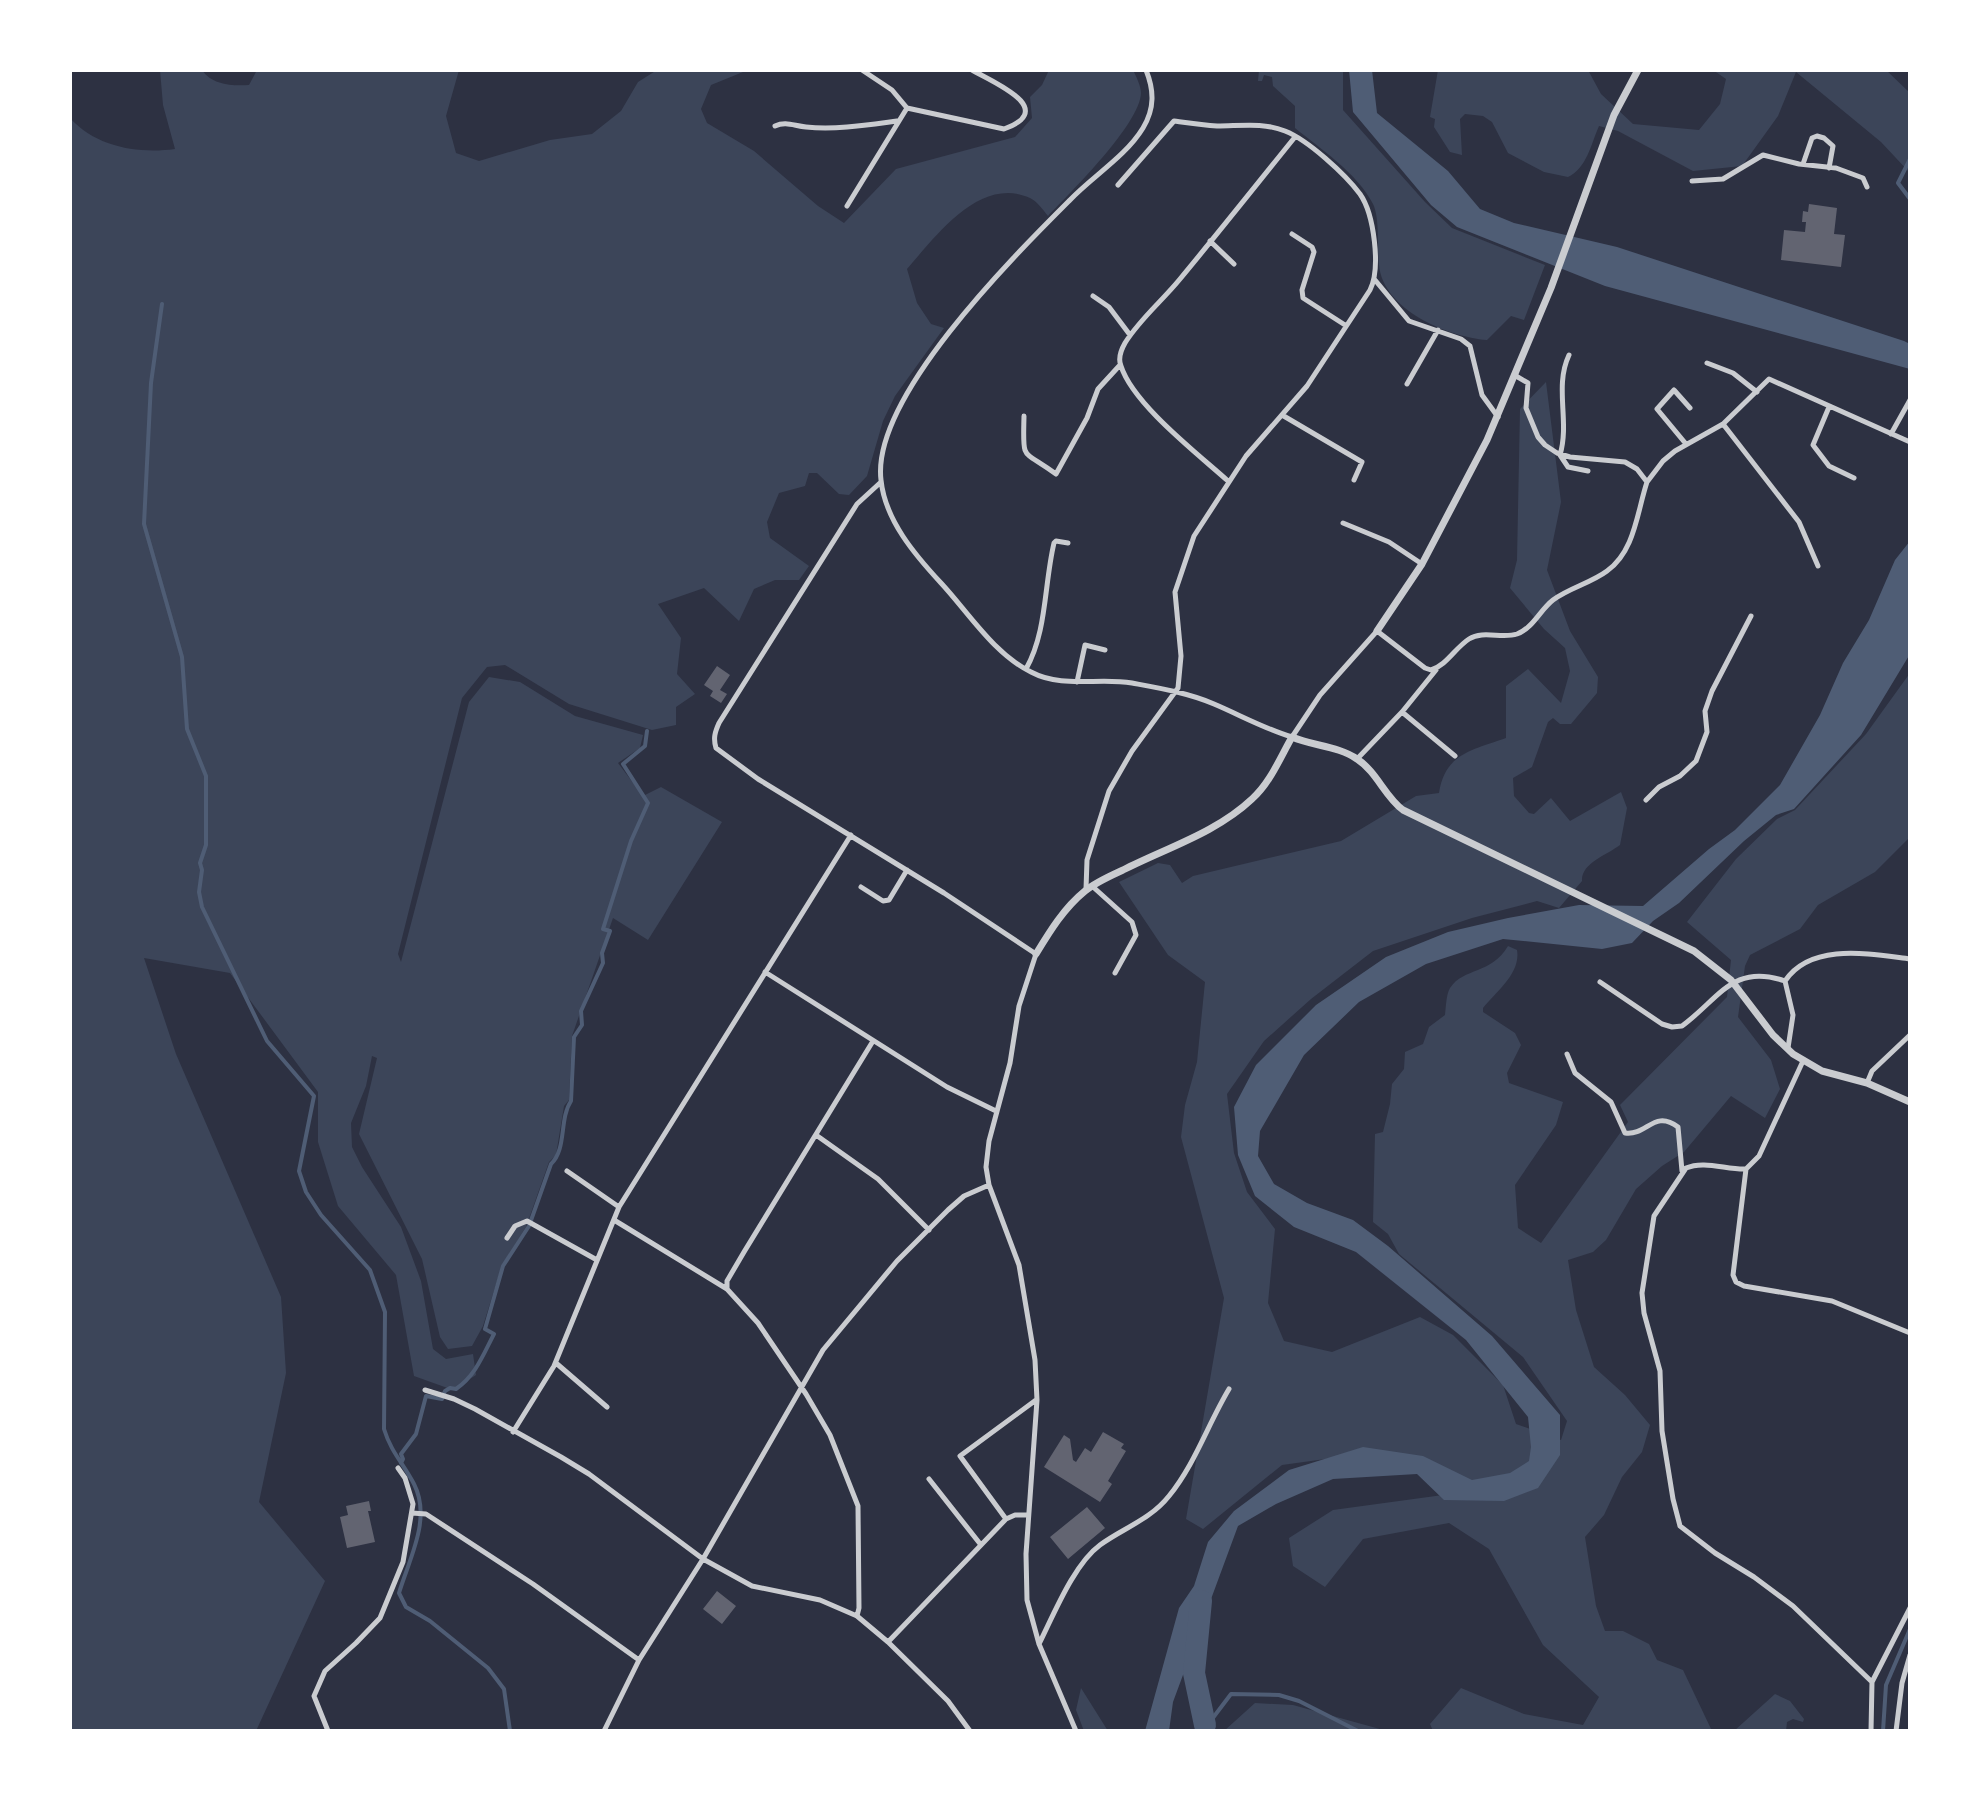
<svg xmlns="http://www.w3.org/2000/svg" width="1980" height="1801" font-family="Lora,serif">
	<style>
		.green { fill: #3c4559 }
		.water { fill: #4f5d75 }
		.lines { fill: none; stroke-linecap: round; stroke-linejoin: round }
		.stream { stroke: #4f5d75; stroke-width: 4 }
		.river { stroke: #4f5d75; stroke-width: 22 }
		.building { fill: #626471 }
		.minor { stroke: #caccd0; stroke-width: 5 }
		.tertiary { stroke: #caccd0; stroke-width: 7 }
	</style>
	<rect width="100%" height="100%" fill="#2d3142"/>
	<path class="green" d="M160 70H202C212 85 232 86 249 85L257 70H459L446 116 456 153 479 161 550 140 592 134 621 111 638 82 657 70H748L711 85 701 109 707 123 754 151 818 206 844 223 896 169 1015 137 1032 118 1030 97 1042 85 1049 70H1133C1136 76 1141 86 1141 93 1140 124 1071 192 1048 216 1043 210 1037 201 1030 198 980 175 935 237 907 269L917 303 931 324 944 328 895 396 883 421 867 476 849 495 839 494 817 473H809L805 486 779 493 767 522 770 538 809 566 799 580H775L754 589 739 621 704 588 658 604 681 638 677 674 695 694 676 707V725L652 730 569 704 505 665 487 667 462 698 398 954 401 962 469 702 489 677 520 682 575 716 643 735 640 748 618 763 643 796 661 787 722 822 648 940 613 918 572 1036 569 1100 564 1106 556 1155 549 1162 526 1227 502 1265 483 1326 472 1346 448 1349 440 1337 422 1259 359 1134 377 1058 372 1056 366 1086 351 1123 352 1147 362 1167 401 1227 421 1281 433 1349 446 1359 473 1354 476 1375 453 1390 414 1376 396 1275 338 1206 318 1142V1092L230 973 144 958 176 1054 281 1297 286 1373 259 1502 325 1581 256 1731H70V118C96 147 138 154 175 149L163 105Z
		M1259 70H1343V110L1425 202 1452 228 1545 265 1524 320 1511 316 1487 340C1448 337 1383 310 1379 265 1377 249 1380 218 1373 204 1357 173 1322 150 1295 128V106L1273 86 1272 77 1264 75 1262 81H1258Z
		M1438 70H1588L1601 94 1633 124 1699 130 1720 104 1726 79 1713 70H1886L1910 93V173L1881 142 1796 72 1778 116 1742 166 1693 171 1618 131 1599 126C1591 144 1587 168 1568 177L1544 172 1508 153 1492 122 1483 116 1465 114 1460 119 1462 155 1450 152 1434 127 1435 119 1430 117Z
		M1546 382 1561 502 1547 570 1570 631 1598 677 1597 693 1571 724H1560L1553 718 1548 722 1532 767 1513 778 1514 796 1529 813 1534 814 1551 798 1570 821 1621 792 1627 808 1620 845C1607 855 1581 863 1582 881L1559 908 1537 901 1472 918 1373 951 1311 999 1264 1041 1227 1094 1234 1153 1247 1192 1275 1229 1268 1303 1284 1341 1332 1352 1420 1317 1453 1335 1503 1385 1516 1424 1561 1440 1567 1421 1523 1357 1399 1254 1388 1234 1373 1222 1375 1134 1383 1132 1390 1104 1392 1084 1404 1069 1405 1052 1423 1044 1429 1027 1445 1015C1446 1007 1446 995 1450 988 1464 967 1491 975 1508 946L1517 950C1521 973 1497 991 1483 1008V1012L1515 1033 1521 1045 1507 1073 1509 1083 1563 1102 1556 1125 1515 1185 1518 1228 1541 1243 1628 1122 1620 1105 1727 997 1731 960 1687 922 1736 859 1777 819 1795 810 1866 734 1910 673 1909 838 1875 872 1818 905 1800 929 1750 955 1745 966 1738 1017 1771 1060 1780 1089 1765 1118 1731 1096 1684 1152 1662 1166 1636 1189 1606 1240 1593 1252 1568 1260 1576 1310 1594 1367 1625 1395 1650 1425 1642 1452 1622 1477 1604 1515 1585 1537 1596 1606 1605 1631H1623L1649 1644 1657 1660 1683 1670 1712 1731H1433L1430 1724 1461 1688 1524 1714 1583 1725 1599 1697 1543 1645 1489 1549 1449 1523 1363 1539 1325 1587 1293 1566 1289 1538 1333 1510 1443 1495 1427 1466 1340 1457 1282 1465 1203 1529 1186 1519 1224 1298 1181 1137 1185 1105 1197 1062 1205 982 1168 955 1119 882 1158 863 1170 865 1182 883 1193 876 1341 841 1416 796 1439 793C1445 753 1473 750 1506 738V686L1528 669 1561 703 1570 671 1565 648 1544 629 1510 588 1517 560 1520 409Z
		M1081 1688 1108 1731H1084L1076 1710Z
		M1775 1694 1790 1701 1804 1719 1803 1722 1793 1719 1787 1722 1786 1731H1734Z
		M1255 1703 1293 1705 1387 1731H1224Z"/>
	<path class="water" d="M1349 70H1372L1377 113 1448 171 1480 209 1514 223 1617 247 1904 341 1910 344V369L1605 286 1457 227 1431 205 1353 112Z
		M1910 541V654L1861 735 1794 809 1776 815 1744 841 1679 903 1653 921 1632 943 1602 949 1503 939 1426 964 1359 1002 1304 1055 1260 1131 1258 1156 1274 1184 1307 1203 1353 1220 1388 1246 1492 1336 1560 1415V1455L1538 1488 1504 1501 1444 1500 1417 1474 1333 1479 1276 1504 1238 1526 1173 1702 1169 1731H1145L1179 1608 1194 1586 1208 1542 1234 1511 1289 1470 1363 1447 1423 1456 1472 1480 1510 1473 1529 1461 1531 1447 1528 1417 1466 1340 1356 1252 1294 1227 1255 1196 1238 1155 1234 1107 1256 1065 1316 1005 1386 957 1448 932 1508 918 1579 905 1643 906 1709 849 1735 830 1780 785 1820 715 1843 663 1869 620 1895 560Z"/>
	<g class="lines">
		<path class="stream" d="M1910 159 1898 183 1910 199
			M162 304 151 383 144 524 182 657 187 729 206 776V845L200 863 202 870 199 892 202 907 267 1041 314 1096 299 1171 306 1192 321 1215 370 1270 385 1312 384 1429C391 1452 403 1463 414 1484 432 1519 409 1559 399 1593L406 1607 430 1621 488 1668 504 1689 510 1731
			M401 1463 403 1459 401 1454 416 1434 426 1396 442 1399 445 1391 450 1388 456 1389C476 1375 483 1355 494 1334L485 1329 503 1266 529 1226 551 1164C567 1149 559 1119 571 1101L574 1037 582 1025 581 1011 603 963 602 953 610 931 603 929 631 841 648 803 623 764 645 746 647 731
			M1203 1731 1231 1694 1279 1695 1299 1701 1358 1731
			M1883 1731 1886 1685 1910 1629"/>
		<path class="river" d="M1201 1601 1194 1673 1205 1725"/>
	</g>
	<path class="building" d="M1809 204 1837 208 1834 234 1845 235 1841 267 1781 260 1784 230 1805 232 1806 222H1802L1803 211 1808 212Z
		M717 666 730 675 720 690 727 694 721 703 710 696 713 691 704 685Z
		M1103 1432 1124 1444 1121 1448 1126 1451 1108 1481 1112 1484 1100 1502 1044 1467 1064 1435 1070 1439 1073 1460 1076 1462 1085 1448 1091 1452Z
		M369 1501 371 1511H368L375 1542 347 1548 340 1517 348 1515 346 1506Z
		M1087 1507 1105 1528 1068 1559 1050 1537Z
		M717 1591 736 1606 722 1624 703 1609Z"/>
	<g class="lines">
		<path class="minor" d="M862 70 892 90 907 108 1004 129C1059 109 993 82 972 70
			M1146 70C1154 90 1155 108 1143 128 1126 156 1093 176 1070 200 1014 256 871 398 881 480 885 520 915 555 941 583 968 612 994 654 1031 672 1063 689 1098 677 1132 683 1159 688 1189 693 1214 704 1240 715 1265 729 1292 737L1320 695 1377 631 1425 668 1431 670C1447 665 1455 648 1469 639 1483 630 1502 639 1517 634 1533 628 1540 610 1553 600 1569 588 1591 583 1607 571 1635 551 1637 512 1647 482L1637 469 1625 462 1570 457 1557 453 1545 445 1538 437 1526 408 1528 383 1516 376
			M775 126C786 121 794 126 806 127 836 130 867 125 897 121
			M1803 164 1812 138 1817 136 1824 138 1833 146 1829 168
			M1692 181 1723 179 1763 155 1799 164 1836 168 1863 178 1867 187
			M847 206 907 108
			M1292 234 1312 247 1314 252 1302 290 1303 298 1345 325
			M1210 241 1234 264
			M1375 280 1409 321 1461 339 1470 346 1482 395 1498 417
			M1093 296 1109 307 1130 335
			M1569 355C1554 387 1570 421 1560 455L1568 467 1588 471
			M1707 363 1733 373 1757 392
			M1407 384 1438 330
			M1829 407 1813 445 1829 466 1854 478
			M1282 415 1362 462 1354 480
			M1024 416C1023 463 1021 448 1056 474L1087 418 1098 389 1120 365
			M1723 424 1799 522 1818 566
			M1891 434 1910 400
			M1686 444 1657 409 1674 390 1690 408
			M1228 481C1198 454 1133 404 1121 366 1118 359 1121 350 1125 343 1139 320 1163 300 1180 279 1219 232 1257 184 1295 137
			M881 482 857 504 719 723C715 732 713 738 716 748L758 779 944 893 1036 954 1019 1006 1010 1063 989 1141 986 1167 989 1185 1019 1265 1035 1360 1037 1400 1026 1554 1027 1600 1039 1644 1076 1731
			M1647 482 1663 461 1675 451 1723 424 1769 379 1910 442
			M1343 523 1389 542 1422 564
			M1026 669C1047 632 1044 585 1054 543L1056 541 1068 543
			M1077 682 1085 645 1105 650
			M1402 712 1455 756
			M1357 759 1402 712 1436 670
			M1646 800 1659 787 1680 776 1696 761 1707 732 1705 711 1712 691 1751 616
			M1092 886 1132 922 1136 935 1115 973
			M861 887 883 901 889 900 907 870
			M1086 889 1087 860 1109 791 1132 751 1178 688 1181 656 1175 592 1194 536 1246 456 1307 386 1370 290C1381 268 1374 214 1360 194 1345 174 1308 140 1285 131 1263 122 1240 126 1217 126 1203 125 1189 123 1174 121L1118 185
			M765 972 947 1087 996 1111
			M1600 982 1662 1024 1672 1027 1682 1026C1720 998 1733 963 1785 981
			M1788 1048 1793 1015 1785 981C1811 942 1870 954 1910 959
			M1567 1054 1575 1073 1611 1102 1625 1133C1647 1136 1654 1109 1678 1127L1682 1171
			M1803 1061 1759 1156 1746 1169 1733 1275 1736 1282 1744 1286 1832 1301 1910 1333
			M1867 1083 1872 1071 1910 1035
			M816 1135 878 1179 929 1230
			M1746 1169C1727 1170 1704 1160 1686 1168L1654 1216 1642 1293 1644 1313 1660 1371 1662 1431 1673 1499 1680 1526 1715 1553 1754 1577 1793 1606 1872 1682
			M567 1171 619 1207
			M614 1220 727 1289 758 1323 806 1394 830 1435 858 1506 859 1608 857 1616
			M507 1238 515 1226 527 1221 597 1260
			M727 1289V1281L744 1252 873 1041
			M556 1363 607 1407
			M425 1390 454 1399 475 1409 561 1457 589 1474 703 1559 752 1586 820 1600 857 1616 888 1642 948 1701 970 1731
			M513 1432 554 1366 619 1207 851 835
			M929 1479 981 1545
			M412 1513 426 1514 533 1584 639 1660
			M1006 1519 960 1456 1036 1400
			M888 1642 1006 1519 1015 1515H1028
			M1039 1644C1054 1614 1074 1564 1100 1545 1123 1528 1150 1520 1169 1496 1195 1464 1208 1424 1229 1389
			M328 1731 314 1696 325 1671 356 1643 380 1618 403 1562 413 1504 405 1478 398 1468
			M604 1731 639 1660 703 1559 823 1350 897 1261 948 1210 964 1196 989 1185
			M1871 1731 1872 1682 1910 1608
			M1896 1731 1902 1683 1910 1655"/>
		<path class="tertiary" d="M1377 631 1422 564 1487 440 1551 288 1614 115 1638 70
			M1036 954C1050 931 1064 908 1085 891 1096 882 1110 876 1123 870 1166 848 1216 833 1252 799 1270 783 1280 758 1292 737 1313 746 1338 746 1357 759 1377 772 1385 797 1403 810L1694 951 1731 980 1773 1035 1793 1054 1822 1071 1867 1083 1910 1102"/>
	</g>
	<rect width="1980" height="1801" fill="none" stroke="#ffffff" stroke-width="144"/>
</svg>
